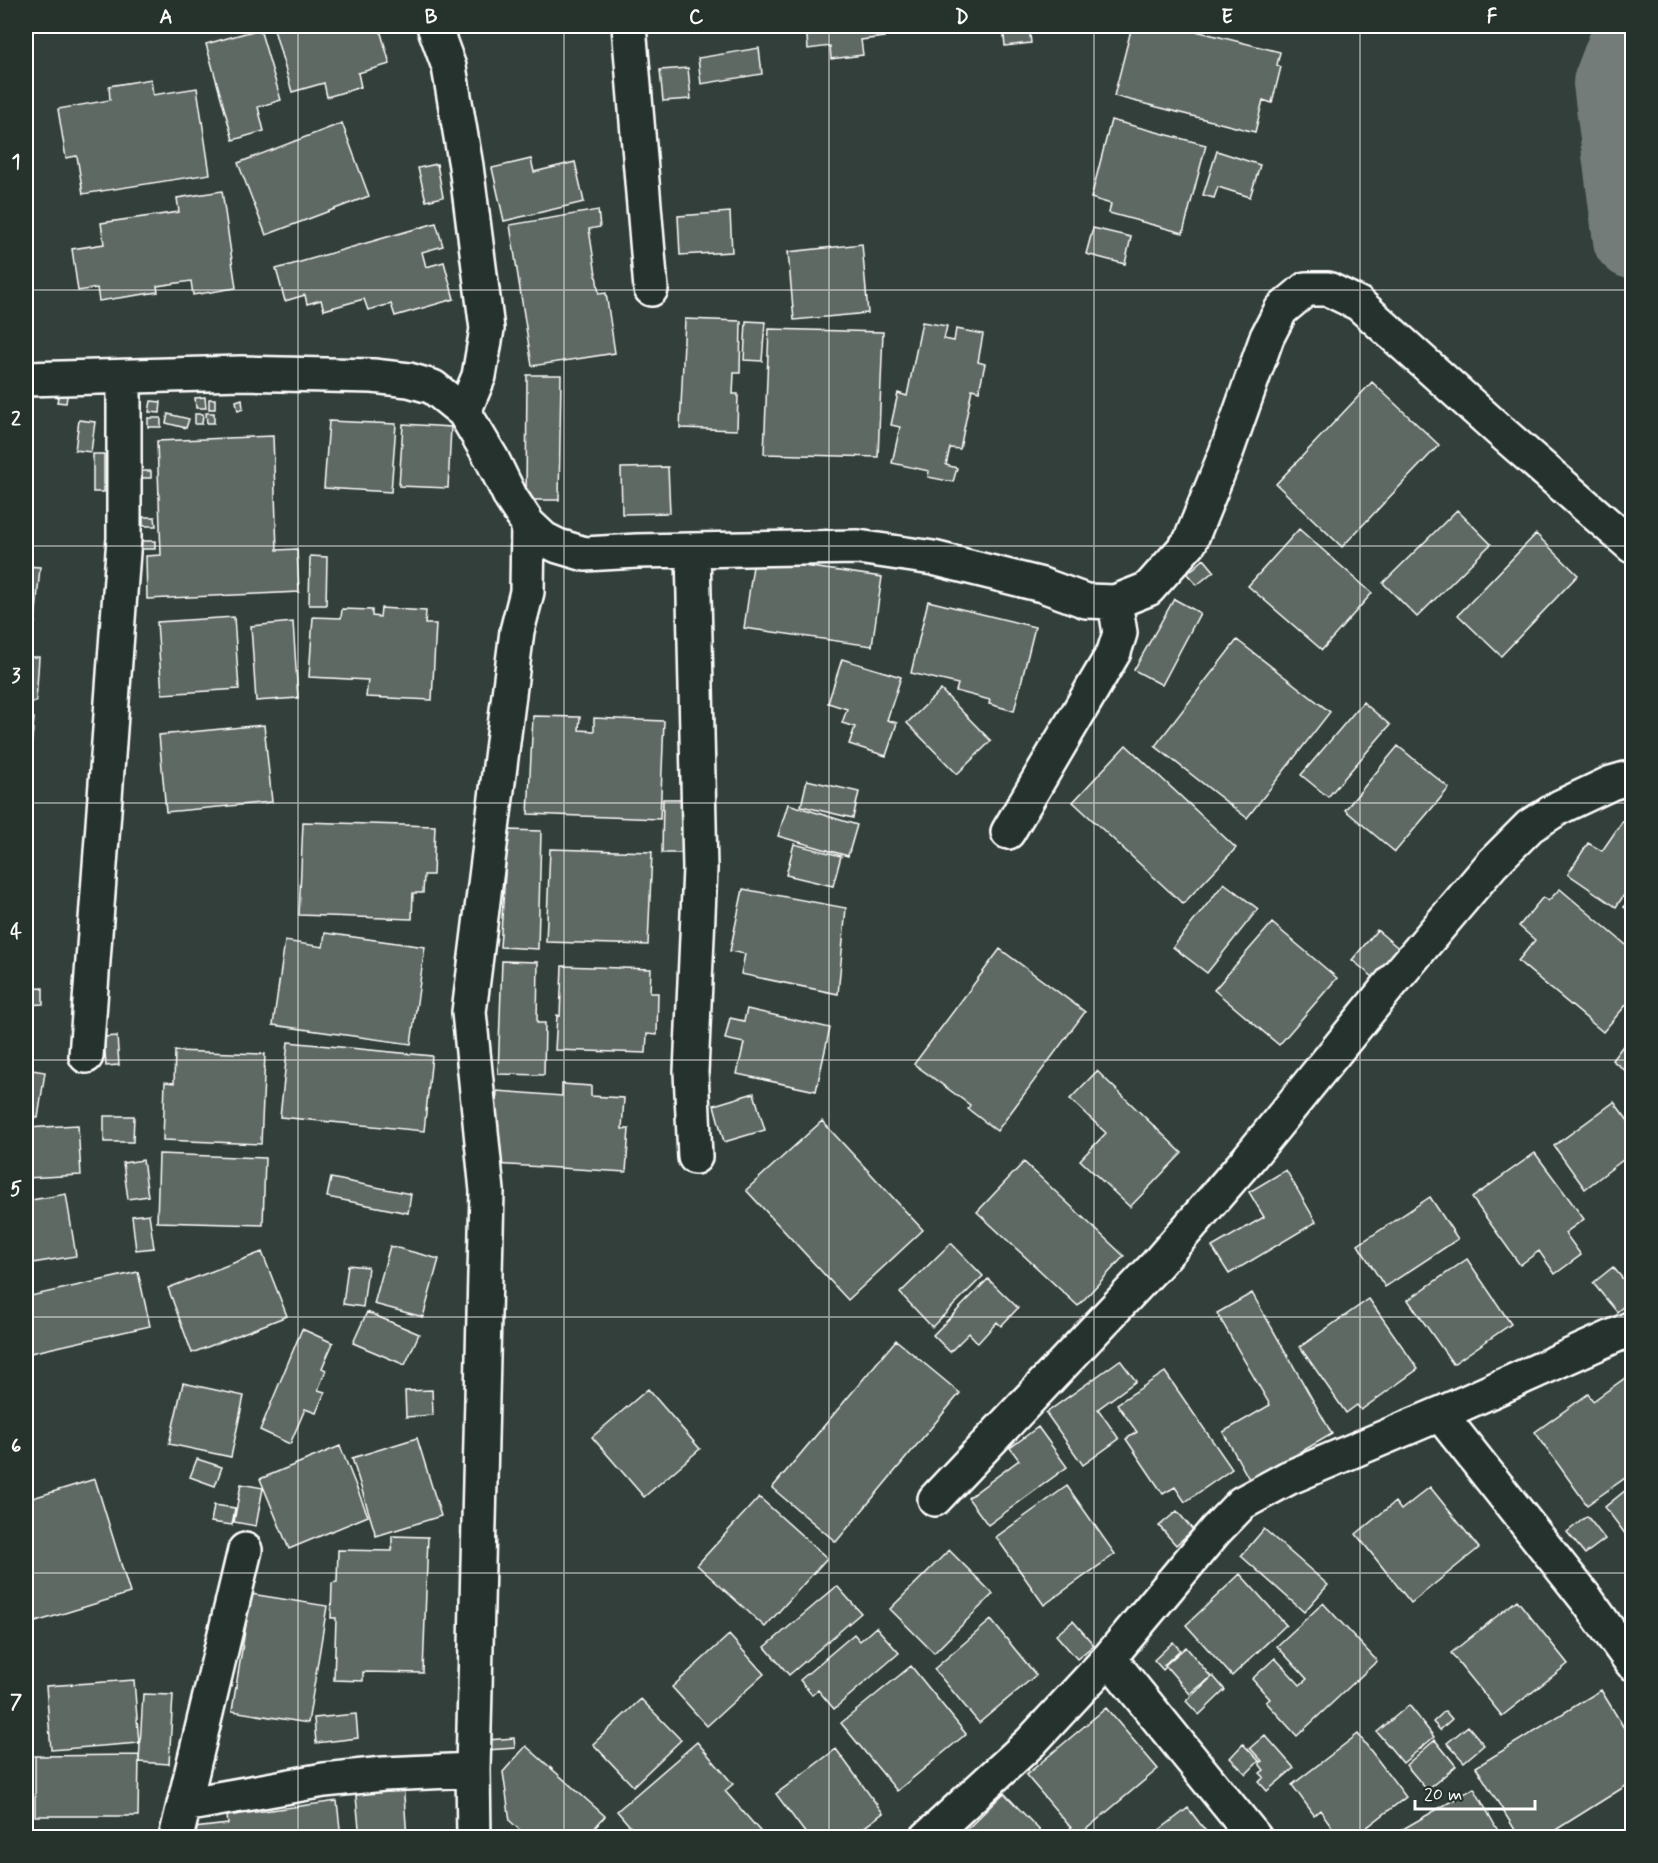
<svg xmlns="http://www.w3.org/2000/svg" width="1658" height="1863" font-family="Mynerve,sans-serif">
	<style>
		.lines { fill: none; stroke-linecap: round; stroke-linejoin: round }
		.river { stroke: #737b78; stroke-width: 72 }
		.building { fill: #5f6964; stroke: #fff; stroke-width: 1.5 }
		.street-casing { stroke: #fff; stroke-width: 38 }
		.street { stroke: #26332d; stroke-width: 33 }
		.grid { fill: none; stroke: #fff; stroke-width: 1.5; stroke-opacity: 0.55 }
		.neatline { fill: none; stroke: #fff; stroke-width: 2 }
		.grid-label { font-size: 20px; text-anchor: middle; font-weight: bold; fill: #fff }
	</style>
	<rect width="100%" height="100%" fill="#333f3a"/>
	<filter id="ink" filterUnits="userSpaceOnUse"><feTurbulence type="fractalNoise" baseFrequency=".0167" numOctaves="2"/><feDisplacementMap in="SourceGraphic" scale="12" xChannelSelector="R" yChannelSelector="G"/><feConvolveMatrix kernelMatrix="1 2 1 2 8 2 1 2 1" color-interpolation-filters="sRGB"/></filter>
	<g filter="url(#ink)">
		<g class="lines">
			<path class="river" d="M1631 26 1609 83 1629 240 1632 243"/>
		</g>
		<path class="building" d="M273 26H379L390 64 358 73 361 87 327 97 324 83 292 92Z
			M806 26H883L884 37 861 40 863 55 831 59 830 46 808 49Z
			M1003 26H1029L1031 43 1005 46Z
			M1132 26H1176L1280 52 1277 65 1281 67 1272 103 1263 100 1255 132 1114 96Z
			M260 29 281 100 258 107 264 131 233 140 206 44Z
			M759 48 762 74 701 84 698 58Z
			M688 68 691 99 663 101 660 70Z
			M151 79 153 95 197 88 210 174 83 194 77 156 66 158 58 109 110 100 109 86Z
			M1111 120 1206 145 1183 233 1109 213 1111 204 1091 198Z
			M342 123 369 196 266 235 238 163Z
			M1217 151 1260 165 1250 197 1218 187 1214 198 1203 195Z
			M531 159 534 172 575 162 584 202 504 221 492 168Z
			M437 164 443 197 426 201 418 168Z
			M222 191 236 288 193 295 191 281 157 286 158 292 99 301 97 288 78 291 72 249 104 244 101 223 179 212 177 198Z
			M598 210 600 227 589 229 599 294 606 293 615 353 532 366 510 225Z
			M730 212 732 252 680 255 678 216Z
			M436 223 443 246 422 252 426 267 444 262 454 299 395 316 391 304 368 310 364 299 324 310 321 300 307 304 305 295 285 301 276 269Z
			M1093 228 1131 237 1125 264 1086 254Z
			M862 244 868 313 794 320 788 252Z
			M685 319 741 321 740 373H734L733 394H738L737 430 680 428Z
			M746 321 765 322 762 361 744 360Z
			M922 322 947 326 944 339 954 341 956 329 983 334 978 362 985 364 979 391 972 389 960 449 950 448 946 465 957 468 953 482 928 477 929 471 892 463 900 427 891 425 898 393 907 396Z
			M769 329 883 332 878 457 764 454Z
			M527 375H561L559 500H526Z
			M1372 382 1439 445 1342 547 1276 484Z
			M60 388 68 390 66 403 57 402Z
			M205 397 206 408H196L195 398Z
			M209 399H215V409H209Z
			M242 399 243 409 238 411 236 401Z
			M151 401 161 402 160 413 149 412Z
			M206 413H214V423H207Z
			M168 414 189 419 186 428 166 423Z
			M195 414H203L202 424H195Z
			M148 418H161V427H148Z
			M79 420 95 422 91 452 75 450Z
			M329 421 396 424 391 492 324 488Z
			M403 424 451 427 448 488 399 486Z
			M273 436 277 550 297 549 299 592 147 599 146 556 161 555 157 441Z
			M93 454H104V492H93Z
			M668 467 670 513 622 514 621 468Z
			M139 471H151V478H139Z
			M1457 510 1491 544 1417 617 1383 583Z
			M143 517H155L156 526H143Z
			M1299 529 1372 593 1322 650 1248 586Z
			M1536 534 1578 575 1501 656 1458 615Z
			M140 541H155V549H140Z
			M310 556 327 557 326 605H309Z
			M754 559 882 577 872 646 744 628Z
			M1204 559 1214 571 1197 585 1187 574Z
			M26 566 40 567 35 623 26 622Z
			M1174 599 1200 613 1162 685 1134 670Z
			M928 601 1035 627 1014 711 989 704 990 700 956 691 958 684 911 673Z
			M381 608 426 611 425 624H436L432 700 366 697 368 680 309 677 313 617 341 618 342 609 372 610V616L380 617Z
			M234 617 239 689 162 694 157 622Z
			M293 622 298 698 256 701 251 626Z
			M1237 640 1330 712 1247 818 1155 746Z
			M26 657H39L36 702H26Z
			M842 659 901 677 887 720 897 723 886 756 849 744 855 727 842 723 847 709 828 703Z
			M941 690 991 741 957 774 907 723Z
			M1363 702 1390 725 1328 797 1301 775Z
			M533 716 580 717 579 730 594 731V718L664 721 660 819 528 814Z
			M26 718H34L26 800Z
			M264 725 272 802 166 812 159 735Z
			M1126 745 1236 848 1183 904 1073 802Z
			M1398 746 1449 788 1395 852 1345 810Z
			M807 780 859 792 853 818 801 806Z
			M663 799H684L683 853H662Z
			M788 804 857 825 848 856 778 836Z
			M1626 816 1632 820V883L1616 907 1568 874 1588 843 1602 851Z
			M303 822 435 826 433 875H424L423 893H413L412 919 299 915Z
			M508 830 541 831 538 949 500 947Z
			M794 844 841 856 833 886 786 875Z
			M550 849 652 852 648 945 546 942Z
			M1224 883 1258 909 1207 973 1173 947Z
			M743 889 846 908 838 994 741 974 745 954 730 951Z
			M1560 889 1632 950V998L1603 1032 1518 961 1535 940 1519 926 1543 897 1548 901Z
			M1632 896V913L1624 907Z
			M1272 923 1337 978 1279 1045 1214 990Z
			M1377 930 1402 951 1378 981 1352 960Z
			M325 933 425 947 411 1044 273 1025 285 941 323 947Z
			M1000 949 1085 1012 997 1131 968 1109 970 1105 914 1064Z
			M502 961 538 962 537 1023H545L544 1075 498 1074Z
			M562 966 651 969 650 993H658L657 1035 647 1034 646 1053 555 1050 557 1015 560 1016Z
			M43 988V1004L26 1005V989Z
			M747 1009 830 1028 816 1091 737 1074 744 1043 725 1039 730 1018 744 1021Z
			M1632 1034V1076L1612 1060Z
			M117 1036 119 1065 106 1066 104 1037Z
			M288 1042 432 1056 424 1131 280 1117Z
			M175 1051 265 1054 261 1144 163 1140 165 1082 174 1083Z
			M26 1069 45 1072 38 1118 26 1116Z
			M1097 1071 1182 1153 1130 1207 1080 1160 1106 1133 1070 1099Z
			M562 1084 591 1086V1096L624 1098 622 1129H629L626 1172 492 1164 497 1091 562 1096Z
			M754 1093 765 1130 724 1142 714 1105Z
			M1614 1102 1632 1126V1153L1585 1189 1554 1146Z
			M104 1116H134L133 1142H104Z
			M822 1121 923 1230 848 1300 746 1190Z
			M78 1125 81 1175 26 1178V1128Z
			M1535 1153 1584 1219 1565 1233 1581 1255 1555 1274 1539 1251 1520 1265 1472 1198Z
			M159 1154 265 1158 263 1225 157 1222Z
			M143 1160 148 1196 128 1199 123 1163Z
			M1024 1162 1124 1256 1078 1306 977 1212Z
			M1286 1170 1316 1222 1229 1274 1212 1247 1264 1217 1249 1192Z
			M331 1178 411 1194 408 1213 327 1197Z
			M66 1194 76 1256 26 1264V1201Z
			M1430 1197 1458 1239 1385 1287 1358 1245Z
			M149 1214 154 1248 136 1250 132 1216Z
			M951 1243 983 1276 932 1327 900 1293Z
			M390 1246 439 1259 423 1317 374 1304Z
			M262 1252 287 1316 192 1353 168 1288Z
			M1467 1259 1511 1324 1453 1364 1408 1300Z
			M348 1265 368 1267 363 1307 343 1304Z
			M1613 1267 1632 1290V1299L1617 1312 1593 1283Z
			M138 1272 150 1326 26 1354V1297Z
			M988 1279 1018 1308 1001 1326 997 1322 978 1343 969 1333 950 1352 933 1335Z
			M1252 1293 1332 1434 1250 1481 1223 1432 1270 1405 1217 1313Z
			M1369 1299 1418 1369 1361 1410 1357 1405 1346 1413 1300 1347Z
			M367 1312 419 1334 405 1365 353 1343Z
			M302 1329 333 1343 322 1368 326 1370 318 1390 325 1392 316 1413 305 1409 290 1444 260 1430Z
			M896 1340 960 1393 836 1542 772 1488Z
			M1120 1360 1136 1381 1098 1409 1119 1439 1083 1465 1046 1413Z
			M1165 1372 1232 1469 1185 1502 1175 1487 1163 1494 1126 1439 1137 1432 1117 1404Z
			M1632 1373V1473L1587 1505 1535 1432 1588 1394 1593 1401Z
			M183 1383 244 1396 231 1457 169 1444Z
			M648 1389 700 1449 644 1497 592 1437Z
			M432 1390 433 1415 406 1417 405 1391Z
			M1038 1427 1067 1467 988 1525 968 1498 1019 1460 1010 1448Z
			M417 1438 441 1516 376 1536 352 1458Z
			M340 1446 368 1516 289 1549 260 1479Z
			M197 1459 222 1467 215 1486 190 1477Z
			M95 1479 130 1593 26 1625V1500Z
			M241 1484 263 1488 256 1526 234 1522Z
			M1632 1485V1543L1605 1507Z
			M1067 1486 1115 1554 1044 1605 996 1537Z
			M1430 1487 1479 1548 1411 1603 1356 1534 1395 1502 1401 1510Z
			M759 1497 827 1558 765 1627 697 1565Z
			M214 1505 235 1508 232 1525 211 1522Z
			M1177 1511 1193 1530 1176 1545 1159 1526Z
			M1587 1516 1605 1539 1585 1554 1567 1532Z
			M1264 1529 1328 1585 1304 1612 1241 1556Z
			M392 1536 428 1537 423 1673 363 1672V1681L334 1680 336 1618H331L332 1583 337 1582 338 1550 392 1551Z
			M949 1550 993 1594 934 1653 890 1609Z
			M1240 1574 1286 1625 1232 1676 1186 1625Z
			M837 1586 861 1613 789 1675 765 1647Z
			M251 1594 327 1606 308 1723 232 1711Z
			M1517 1600 1568 1664 1502 1716 1451 1653Z
			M1323 1603 1377 1661 1297 1736 1266 1702 1270 1699 1252 1679 1275 1658 1300 1685 1307 1679 1277 1646Z
			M991 1620 1036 1675 979 1723 934 1669Z
			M1073 1621 1094 1645 1077 1659 1056 1635Z
			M876 1627 899 1653 834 1709 818 1690 812 1695 800 1680 854 1634 860 1641Z
			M729 1635 764 1674 707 1726 672 1687Z
			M1173 1642 1180 1650 1164 1665 1166 1667 1163 1670 1154 1660Z
			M1186 1647 1211 1677 1190 1694 1165 1665Z
			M911 1666 966 1734 897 1791 841 1723Z
			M1213 1676 1225 1690 1199 1715 1186 1701Z
			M134 1680 139 1743 51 1750 46 1686Z
			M1601 1690 1632 1741V1782L1543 1838H1520L1476 1767Z
			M143 1694 173 1695 169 1764 139 1762Z
			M641 1699 681 1740 633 1786 593 1744Z
			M1409 1705 1434 1737 1403 1763 1377 1732Z
			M1106 1708 1158 1769 1078 1836 1026 1775Z
			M1445 1711 1452 1719 1440 1730 1433 1722Z
			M356 1714 358 1738 316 1743 314 1718Z
			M1468 1726 1484 1745 1464 1762 1447 1743Z
			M1358 1734 1406 1797 1353 1838H1340L1320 1810 1314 1815 1292 1785Z
			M1265 1735 1294 1768 1267 1791 1259 1782 1264 1777 1260 1773 1264 1770 1260 1765V1762L1262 1761 1250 1748Z
			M514 1738 515 1748 487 1750V1740Z
			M1435 1740 1456 1766 1427 1790 1406 1765Z
			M697 1742 733 1784 725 1791 766 1838H640L617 1811Z
			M1243 1744 1259 1761 1246 1774 1230 1758Z
			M526 1746 605 1816 586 1838H517L522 1832 510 1821 503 1772Z
			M836 1749 883 1813 850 1838H809L776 1794Z
			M139 1755 138 1816H35V1756Z
			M403 1782 407 1838H360L355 1786Z
			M1474 1788 1502 1838H1399L1396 1833Z
			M1004 1793 1047 1838H958Z
			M337 1801 341 1838H195L194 1828 228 1824 227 1816Z
			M1188 1808 1211 1838H1149Z"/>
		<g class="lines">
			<defs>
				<path id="street" d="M434 26 449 67 466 166 487 329 479 376 464 412
					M629 26 651 289
					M26 379 241 373 373 376 409 380 433 387 464 412 492 459 511 498 528 524 544 539 558 546 585 554 637 551 858 547 933 558 1042 585 1086 601 1115 602 1148 589 1190 542 1226 453 1267 337 1281 310 1306 289H1328L1359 304 1499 430 1632 546
					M693 550 700 869 691 1072 695 1157
					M1008 832 1114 652 1120 633 1115 602
					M86 1056 124 538V378
					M1440 1414 1587 1600 1632 1663
					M935 1499 1157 1264 1249 1158 1388 987 1492 864 1530 826 1560 807 1611 783 1632 777
					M1109 1658 1255 1838
					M184 1805 324 1780 384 1774 473 1770
					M176 1838 245 1550
					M474 1838 473 1770 487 1191 469 1012 517 631 527 592 528 524
					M927 1838 1031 1742 1109 1658 1215 1531 1242 1503 1288 1478 1440 1414 1632 1328"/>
			</defs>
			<use href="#street" class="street-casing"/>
			<use href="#street" class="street"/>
		</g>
	</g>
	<path class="grid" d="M298 26V1838M564 26V1838M829 26V1838M1094 26V1838M1360 26V1838M26 290H1632M26 546H1632M26 803H1632M26 1060H1632M26 1317H1632M26 1573H1632"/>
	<rect width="1658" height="1863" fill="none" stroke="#26332d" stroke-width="66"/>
	<path d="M1415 1800v9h120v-9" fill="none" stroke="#ffffff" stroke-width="3"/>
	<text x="1424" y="1800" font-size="18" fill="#ffffff" stroke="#26332d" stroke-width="4.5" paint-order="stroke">20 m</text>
	<rect x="33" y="33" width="1592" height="1797" class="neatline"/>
	<g class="grid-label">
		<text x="166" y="23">A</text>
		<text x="431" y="23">B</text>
		<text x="696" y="23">C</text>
		<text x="962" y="23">D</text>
		<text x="1227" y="23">E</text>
		<text x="1492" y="23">F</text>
		<text x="16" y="168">1</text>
		<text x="16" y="425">2</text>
		<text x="16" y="682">3</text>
		<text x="16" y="938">4</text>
		<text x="16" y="1195">5</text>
		<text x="16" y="1452">6</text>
		<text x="16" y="1708">7</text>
	</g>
</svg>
